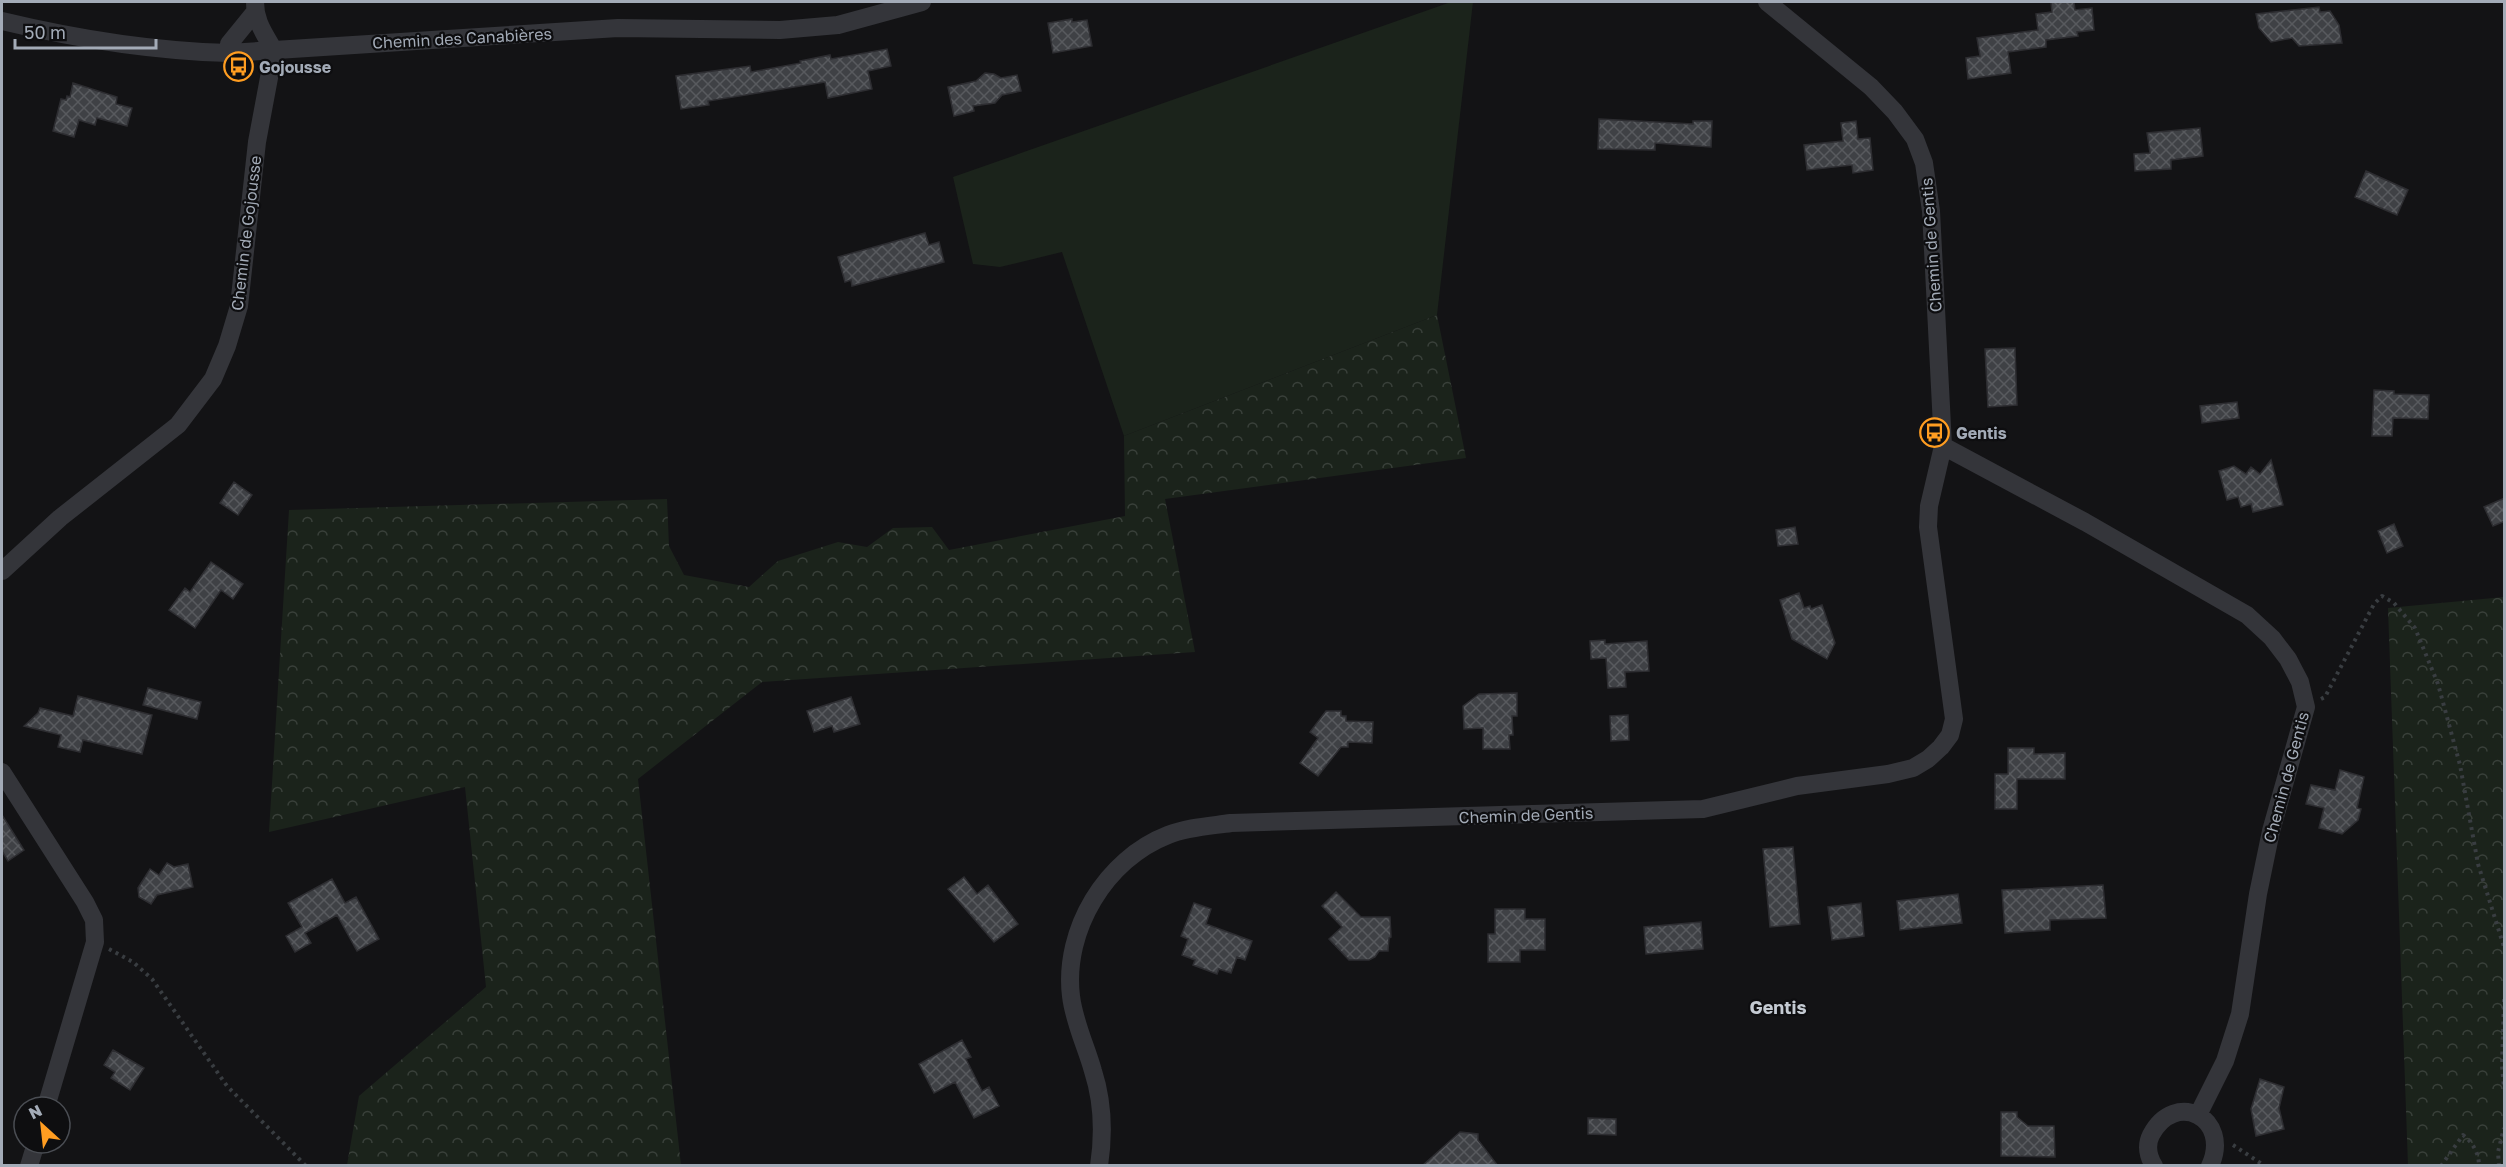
<svg xmlns="http://www.w3.org/2000/svg" width="2506" height="1167" font-family="'Golos Text',sans-serif">
	<style>
		.grass { fill: #1b231b }
		.forest { fill: url(#forest-crowns) }
		.building { fill: url(#building-cross-hatch); stroke: #2d2d31; stroke-width: 1.5 }
		.lines { fill: none; stroke-linecap: round; stroke-linejoin: round }
		.path { stroke: #393d41; stroke-width: 4; stroke-dasharray: 3 4.5; stroke-linecap: butt }
		.street { stroke: #34353a; stroke-width: 18 }
		.labels { text-anchor: middle; dominant-baseline: central; stroke-width: 4.5; stroke-linejoin: round; paint-order: stroke }
		.street-label { font-size: 16px; fill: #a3abb7; stroke: #0e0e10 }
		.poi-label { font-size: 16px; font-weight: bold; fill: #a3abb7; stroke: #0e0e10; text-anchor: start }
		.neighbourhood-label { font-size: 18px; font-weight: bold; fill: #c4cad2; stroke: #0e0e10 }
	</style>
	<defs>
		<pattern id="forest-crowns" width="20" height="18" patternUnits="userSpaceOnUse" patternTransform="scale(1.5)"><rect width="20" height="18" fill="#1b231b"/><path d="M2 6a3 3 0 1 1 6 0M12 15a3 3 0 1 1 6 0" fill="none" stroke="#39403a"/></pattern>
		<pattern id="building-cross-hatch" width="8" height="8" patternUnits="userSpaceOnUse" patternTransform="scale(1.5)"><rect width="8" height="8" fill="#3f4145"/><path d="M0 0l8 8M0 8l8-8" fill="none" stroke="#585a5e"/></pattern>
	</defs>
	<rect width="100%" height="100%" fill="#131315"/>
	<path class="grass" d="M1451 2H1473L1437 315 1124 436 1062 252 1000 267 973 264 953 177Z"/>
	<path class="forest" d="M1437 315 1466 458 1165 499 1195 652 762 682 638 779 681 1165H347L359 1096 486 987 465 787 269 832 289 510 667 499 669 546 684 575 749 587 778 561 838 542 867 547 893 528 932 527 949 550 1125 516 1124 436Z
		M2504 597V1165H2408L2388 608Z"/>
	<path class="building" d="M2051 2H2074L2075 10 2092 8 2094 30 2077 32 2078 36 2046 40V47L2008 52 2011 73 1968 79 1966 58 1980 56 1977 38 2038 30 2036 14 2052 12Z
		M2319 7 2320 12 2330 11 2339 25 2342 43 2299 46 2292 38 2271 42 2259 28 2256 14Z
		M1072 19V22L1087 20 1092 46 1053 53 1048 23Z
		M887 49 891 66 868 71 872 89 828 98 825 82 708 101 709 105 681 109 676 76 750 66 751 72 801 63 800 61 830 55 831 59Z
		M985 73 994 74 1001 78 1017 75 1021 91 1002 95 995 103 973 106 974 111 954 116 948 87 976 81Z
		M73 83 117 97 116 104 132 108 127 126 97 118 95 125 79 120 74 137 53 131 61 99 66 100 67 96 70 97Z
		M1599 119 1693 124V121H1712L1711 147 1655 143V150L1598 149Z
		M1856 121 1858 139 1870 138 1873 170 1853 173 1852 165 1807 170 1804 145 1843 141 1841 123Z
		M2200 128 2203 156 2171 160V169L2135 171 2134 154 2150 153 2147 133Z
		M2366 171 2408 190 2397 215 2355 197Z
		M925 233 929 245 939 242 944 262 852 286 851 280 845 282 838 257Z
		M2015 348 2017 405 1988 407 1985 349Z
		M2374 390 2394 391V394L2429 395 2428 419 2393 418 2392 436H2372Z
		M2237 402 2239 418 2202 423 2200 406Z
		M2271 460 2283 505 2253 512 2251 504 2241 507 2238 497 2227 500 2219 471 2234 466 2246 474 2251 467 2260 474Z
		M234 482 252 495 238 515 220 503Z
		M2505 498V521L2493 526 2484 507Z
		M2394 524 2403 546 2387 553 2378 531Z
		M1795 527 1798 544 1778 546 1776 530Z
		M211 562 243 584 233 599 221 590 195 628 169 610 185 588 190 592Z
		M1799 593 1804 608 1810 606 1811 609 1822 605 1835 643 1827 659 1792 639 1780 600Z
		M1605 640V644L1647 641 1649 671 1625 672 1626 687 1608 688 1606 658 1591 659 1590 641Z
		M148 688 201 702 197 719 143 705Z
		M1517 693V716H1512L1513 735H1509L1510 749H1483V728L1464 729 1463 706 1479 694Z
		M78 696 152 715 142 754 83 740 80 752 58 747 61 735 24 726 38 713 40 708 73 716Z
		M851 697 860 724 834 732 832 726 814 732 807 711Z
		M1326 711H1341V716H1346V721L1373 722 1372 743 1348 742V747H1341L1318 776 1300 763 1318 738 1310 732Z
		M1628 715 1629 740 1611 741 1610 716Z
		M2008 748H2034V754L2065 753V779H2017V809H1995V774H2008Z
		M2340 770 2364 777 2357 808 2361 809 2358 820 2342 834 2319 828 2324 808 2306 804 2311 785 2335 790Z
		M2 815 24 850 8 861 2 851Z
		M1793 847 1800 924 1770 927 1763 849Z
		M167 863 174 867 188 864 193 887 157 895 151 904 139 897 138 888 150 869 159 875Z
		M964 877 977 894 988 885 1018 924 994 942 948 889Z
		M332 879 345 903 356 897 379 939 357 951 337 915 305 933 311 943 295 952 286 936 302 927 288 903Z
		M2103 885 2106 918 2050 920V930L2005 933 2002 890Z
		M1336 892 1361 917H1390L1391 937 1389 938 1388 951H1379L1375 957 1369 960H1349L1329 939 1342 927 1322 906Z
		M1958 894 1962 923 1900 930 1897 901Z
		M1194 903 1211 909 1206 924 1252 941 1245 960 1237 957 1231 973 1219 969 1217 974 1193 965 1195 960 1182 955 1188 939 1181 936Z
		M1861 903 1864 936 1832 940 1828 907Z
		M1495 909H1525V919H1545V950H1520V962H1488V934H1495Z
		M1701 922 1703 949 1646 954 1644 927Z
		M962 1040 971 1057 966 1059 982 1091 989 1087 999 1106 974 1118 955 1082 934 1093 919 1064Z
		M113 1050 144 1068 130 1090 111 1078 115 1072 104 1065Z
		M2260 1079 2284 1087 2279 1108 2284 1129 2256 1136 2251 1109Z
		M2001 1112H2017V1117L2028 1126H2054L2055 1157 2001 1156Z
		M1588 1118 1616 1119V1135L1588 1134Z
		M1460 1132 1478 1134V1140L1498 1166H1422Z"/>
	<g class="lines">
		<path class="path" d="M2321 699 2325 697 2374 604 2382 596 2394 603 2415 628 2438 684 2460 765 2478 864 2504 947
			M109 949 133 962 152 979 227 1086 306 1166
			M2504 999 2502 1066 2504 1088
			M2233 1145 2265 1166
			M2441 1166 2463 1135C2473 1143 2479 1153 2479 1166
			M2499 1166 2498 1152 2504 1128"/>
		<path class="street" d="M255 2C255 22 265 34 274 51
			M2 21C77 39 151 51 229 53L618 28 780 30 838 25 922 2
			M229 53V44L255 12
			M1943 446 2085 522 2247 615 2272 638 2288 659 2300 682 2306 707 2271 831 2258 894 2240 1014 2225 1061 2198 1115
			M2 571 60 518 178 425 213 379 227 346 239 306 257 142 274 51
			M2 772 85 902 94 920 95 942 46 1107
			M29 1166 36 1143
			M1099 1166C1104 1133 1103 1102 1093 1071 1086 1046 1074 1022 1071 996 1063 930 1106 859 1168 835 1188 827 1210 826 1231 823L1703 809 1797 786 1888 774 1913 768 1928 759 1941 747 1950 735 1954 719 1928 527 1929 506 1943 446 1931 211 1924 163 1915 139 1895 112 1871 87 1767 2
			M2154 1166C2148 1156 2146 1145 2151 1135 2175 1089 2232 1118 2210 1166"/>
	</g>
	<defs>
		<symbol id="bus-ring" viewBox="-11 -11 22 22"><circle r="9.5" fill="#0e0e10" stroke="#ff9d21" stroke-width="1.5"/><path d="M-5-6H5V4H4V6H2V4H-2V6H-4V4H-5ZM-3.5-4V0h7V-4ZM-3.5 1.2v1.5H-2V1.2ZM2 1.2v1.5H3.5V1.2Z" fill="#ff9d21"/></symbol>
	</defs>
	<g fill-rule="evenodd">
		<use href="#bus-ring" x="222" y="50" width="33" height="33"/>
		<use href="#bus-ring" x="1918" y="416" width="33" height="33"/>
	</g>
	<g class="labels">
		<g class="street-label">
			<text transform="translate(462 38) rotate(-3)">Chemin des Canabières</text>
			<text transform="translate(246 233) rotate(-83)">Chemin de Gojousse</text>
			<text transform="translate(1931 245) rotate(-94)">Chemin de Gentis</text>
			<text transform="translate(2286 777) rotate(-75)">Chemin de Gentis</text>
			<text transform="translate(1526 815) rotate(-2)">Chemin de Gentis</text>
		</g>
		<g class="poi-label">
			<text x="259" y="67">Gojousse</text>
			<text x="1956" y="433">Gentis</text>
		</g>
		<g class="neighbourhood-label">
			<text x="1778" y="1007">Gentis</text>
		</g>
	</g>
	<rect width="2506" height="1167" fill="none" stroke="#a3abb7" stroke-width="6"/>
	<g transform="translate(42 1125) rotate(333)"><circle r="28" fill="#0e0e10" stroke="#4a4d53" stroke-width="1.5"/>
	<path d="M0-4.5L10 22L0 15L-10 22Z" fill="#ff9d21"/>
	<text y="-9" font-size="16" font-weight="bold" text-anchor="middle" fill="#a3abb7">N</text>
	</g>
	<path d="M15 39v9h141v-9" fill="none" stroke="#a3abb7" stroke-width="3"/>
	<text x="24" y="39" font-size="18" fill="#a3abb7" stroke="#0e0e10" stroke-width="4.5" paint-order="stroke">50 m</text>
</svg>
